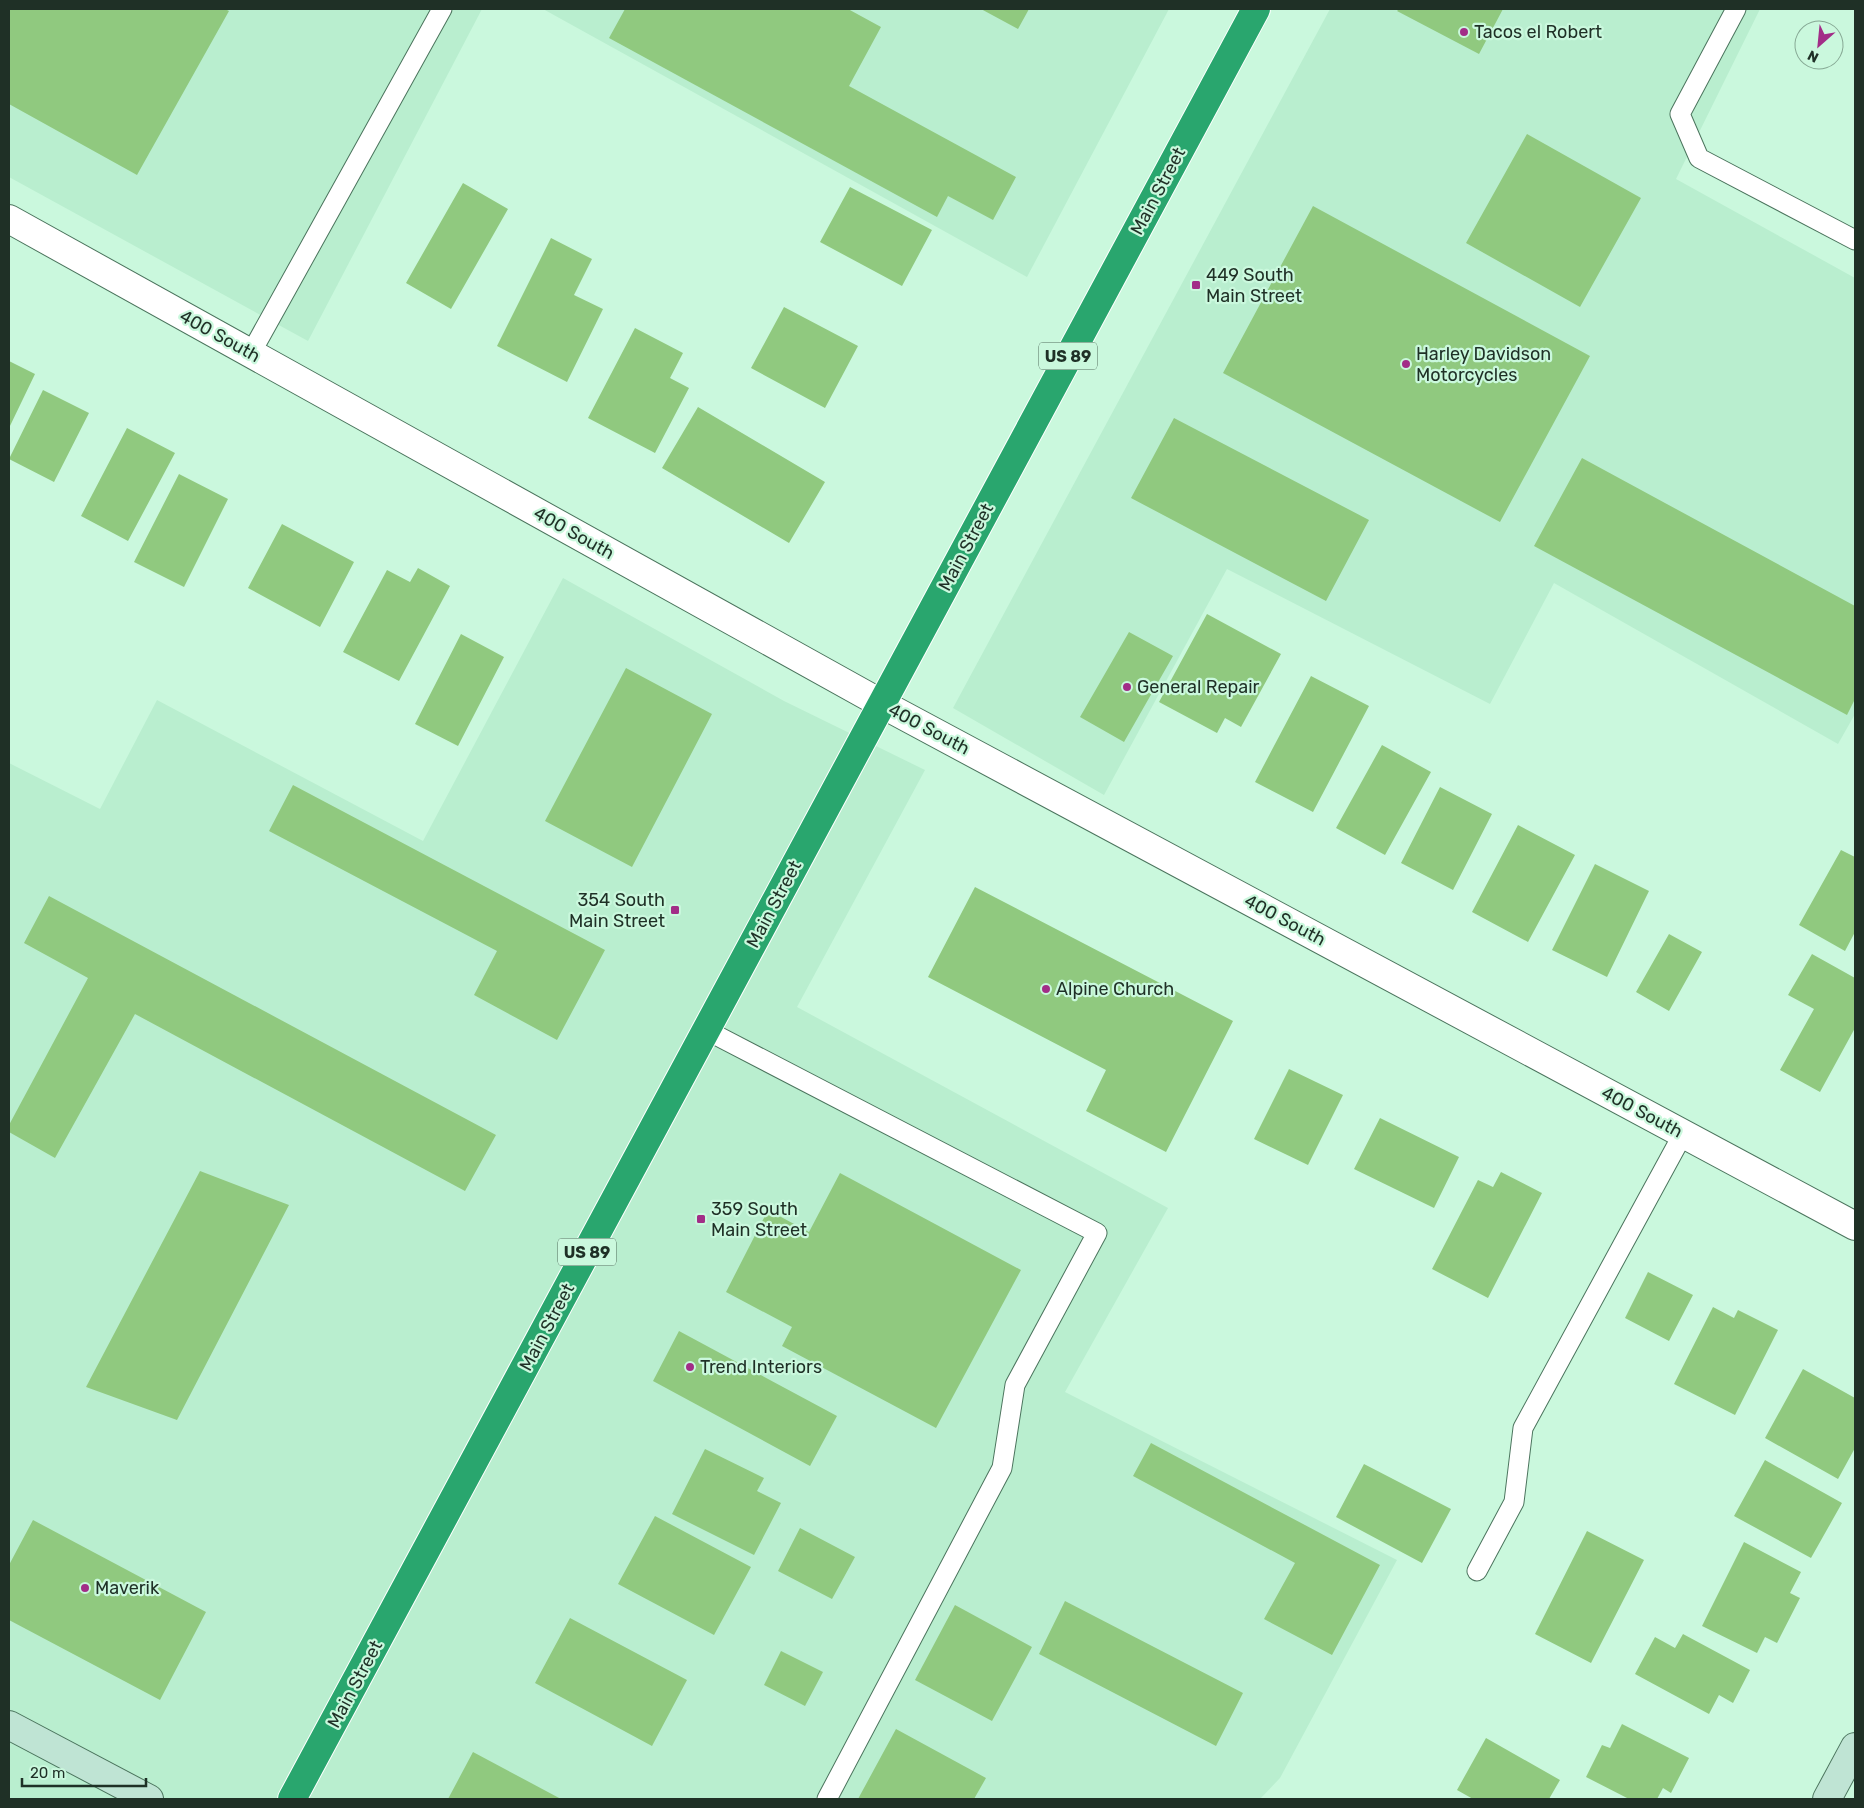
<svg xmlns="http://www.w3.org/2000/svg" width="1864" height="1808" font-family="Rubik,sans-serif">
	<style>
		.built { fill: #b9eecf }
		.building { fill: #90c97f }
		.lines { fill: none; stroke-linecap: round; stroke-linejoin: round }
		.lane-casing { stroke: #4b745d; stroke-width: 21 }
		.street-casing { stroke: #4b745d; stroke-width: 30 }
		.secondary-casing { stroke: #4b745d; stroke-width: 30 }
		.highway-casing { stroke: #fff; stroke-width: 30 }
		.lane { stroke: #fff; stroke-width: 19 }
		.street { stroke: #fff; stroke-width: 28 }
		.secondary { stroke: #bfe4d4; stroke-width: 28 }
		.highway { stroke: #29a66e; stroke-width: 28 }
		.poi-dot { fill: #a22d87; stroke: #caf8dd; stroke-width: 2 }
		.labels { text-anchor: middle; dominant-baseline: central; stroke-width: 4.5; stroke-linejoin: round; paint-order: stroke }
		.shield { fill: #caf8dd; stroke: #526c5d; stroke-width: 1 }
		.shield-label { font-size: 16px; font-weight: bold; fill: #1f3026 }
		.poi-label { font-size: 18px; fill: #1f3026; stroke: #caf8dd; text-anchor: start }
		.street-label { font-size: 18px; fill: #1f3026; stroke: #caf8dd }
	</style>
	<rect width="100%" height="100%" fill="#caf8dd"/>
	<path class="built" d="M9 9H482L308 341 9 177Z
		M543 9H1169L1027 277Z
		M1330 9H1760L1676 179 1855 278V714L1838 744 1554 583 1490 704 1227 569 1104 795 953 708Z
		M563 578 784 701 925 770 797 1007 1168 1208 1065 1392 1397 1560 1280 1778 1260 1799H9V763L100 809 157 700 423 841Z"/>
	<path class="building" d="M9 9H225L229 11 137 175 9 104Z
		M625 9H848L881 27 849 86 1016 177 993 220 948 196 937 217 609 38Z
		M981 9H1029L1018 29Z
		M1399 9H1503L1479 54 1397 11Z
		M1527 134 1641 198 1580 307 1466 243Z
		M463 183 508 209 451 309 406 283Z
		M850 187 932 230 902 286 820 242Z
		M1313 206 1590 356 1500 522 1223 373Z
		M551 238 592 259 574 295 603 309 567 382 497 346Z
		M784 307 858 346 825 408 751 368Z
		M635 328 683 353 670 378 689 388 655 453 588 418Z
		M9 361 35 374 9 428Z
		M43 390 89 413 54 482 9 459Z
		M698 407 825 482 789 543 662 468Z
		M1174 418 1369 520 1326 601 1131 498Z
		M127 428 175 453 128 541 81 516Z
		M1582 458 1855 606V699L1847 715 1534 546Z
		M179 474 228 499 184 587 134 562Z
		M282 524 354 562 320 627 248 588Z
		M418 568 450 586 399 681 343 652 387 570 410 582Z
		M1207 614 1281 654 1241 727 1225 718 1217 733 1159 702Z
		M1129 632 1173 656 1124 742 1080 717Z
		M461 634 504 657 458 746 415 724Z
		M626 668 712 714 632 867 545 821Z
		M1311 676 1369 706 1313 812 1255 782Z
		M1382 745 1431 772 1385 855 1336 828Z
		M293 785 605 950 557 1040 474 995 497 951 269 831Z
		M1440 787 1492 814 1453 890 1401 863Z
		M1518 825 1575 855 1528 942 1472 912Z
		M1841 850 1855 857V932L1845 951 1799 925Z
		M1595 864 1649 891 1607 977 1552 950Z
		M975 887 1233 1021 1166 1152 1086 1111 1106 1070 928 977Z
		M49 896 496 1135 465 1191 135 1014 55 1158 9 1132V1125L88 978 24 943Z
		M1669 934 1702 952 1669 1011 1636 992Z
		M1812 954 1855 978V1028L1820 1092 1780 1070 1814 1009 1788 995Z
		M1289 1069 1343 1095 1308 1165 1254 1139Z
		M1380 1118 1459 1157 1434 1208 1354 1169Z
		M200 1171 289 1205 177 1420 86 1387Z
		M1501 1172 1542 1193 1488 1298 1432 1269 1478 1180 1493 1187Z
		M840 1173 1021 1270 936 1428 782 1346 792 1327 726 1292 768 1210 809 1232Z
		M1648 1272 1693 1295 1669 1341 1625 1318Z
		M1713 1307 1734 1318 1738 1310 1778 1330 1735 1415 1674 1384Z
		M679 1331 837 1416 810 1466 653 1381Z
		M1803 1369 1855 1398V1448L1838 1479 1765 1438Z
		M1151 1443 1380 1565 1332 1655 1264 1619 1295 1563 1133 1476Z
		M705 1449 764 1478 757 1491 781 1503 754 1555 672 1514Z
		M1765 1460 1842 1503 1811 1558 1734 1516Z
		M1364 1464 1451 1509 1422 1563 1336 1517Z
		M655 1516 751 1567 714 1635 618 1584Z
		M33 1520 206 1612 160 1700 9 1620V1565Z
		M800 1528 855 1557 832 1599 778 1571Z
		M1587 1531 1644 1560 1591 1663 1535 1634Z
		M1744 1542 1801 1572 1790 1593 1800 1598 1777 1643 1765 1637 1757 1653 1702 1626Z
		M1065 1601 1243 1693 1216 1746 1039 1654Z
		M955 1605 1032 1647 992 1721 915 1680Z
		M570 1618 687 1680 652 1746 535 1683Z
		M1683 1634 1750 1670 1733 1703 1719 1695 1709 1714 1635 1674 1655 1637 1675 1648Z
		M781 1651 823 1672 805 1706 764 1685Z
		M1622 1724 1689 1758 1671 1793 1663 1788 1657 1799H1629L1586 1777 1602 1745 1610 1748Z
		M896 1729 986 1778 974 1799H858Z
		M1486 1738 1560 1780 1549 1799H1473L1457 1790Z
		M473 1752 561 1799H448Z"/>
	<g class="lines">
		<defs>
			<path id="lane" d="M1736 9 1680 114 1699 158 1855 240
				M251 353 442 9
				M706 1030 1097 1233 1015 1385 1002 1468 827 1799
				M1477 1571 1514 1502 1523 1428 1683 1134"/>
			<path id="street" d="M9 219 882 704 1855 1226"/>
			<path id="secondary" d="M9 1725 149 1799
				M1827 1799 1855 1747"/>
			<path id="highway" d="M292 1799 1256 9"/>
		</defs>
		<use href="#lane" class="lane-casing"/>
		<use href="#street" class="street-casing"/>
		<use href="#secondary" class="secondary-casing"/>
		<use href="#highway" class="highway-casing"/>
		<use href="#lane" class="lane"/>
		<use href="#street" class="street"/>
		<use href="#secondary" class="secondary"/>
		<use href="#highway" class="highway"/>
	</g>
	<g class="poi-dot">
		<circle cx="1464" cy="32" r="5"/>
		<rect x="1191" y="280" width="10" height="10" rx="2.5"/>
		<circle cx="1406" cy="364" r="5"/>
		<circle cx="1127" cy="687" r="5"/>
		<rect x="670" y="905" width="10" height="10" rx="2.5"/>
		<circle cx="1046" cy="989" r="5"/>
		<rect x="696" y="1214" width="10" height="10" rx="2.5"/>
		<circle cx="690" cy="1367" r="5"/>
		<circle cx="85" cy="1588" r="5"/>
	</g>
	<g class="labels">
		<g class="shield">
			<rect x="1039" y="342.5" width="58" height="27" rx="4"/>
			<rect x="558" y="1238.5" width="58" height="27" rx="4"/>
		</g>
		<g class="shield-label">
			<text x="1068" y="356">US 89</text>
			<text x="587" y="1252">US 89</text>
		</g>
		<g class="poi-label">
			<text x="1474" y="32">Tacos el Robert</text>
			<text x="1206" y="275">449 South<tspan x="1206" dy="21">Main Street</tspan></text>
			<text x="1416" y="354">Harley Davidson<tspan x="1416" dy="21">Motorcycles</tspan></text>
			<text x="1137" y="687">General Repair</text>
			<text x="665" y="900" text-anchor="end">354 South<tspan x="665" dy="21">Main Street</tspan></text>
			<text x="1056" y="989">Alpine Church</text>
			<text x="711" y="1209">359 South<tspan x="711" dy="21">Main Street</tspan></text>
			<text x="700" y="1367">Trend Interiors</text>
			<text x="95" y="1588">Maverik</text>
		</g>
		<g class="street-label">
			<text transform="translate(1158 191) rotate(-62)">Main Street</text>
			<text transform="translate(220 336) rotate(29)">400 South</text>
			<text transform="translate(574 533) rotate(29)">400 South</text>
			<text transform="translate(966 547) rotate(-62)">Main Street</text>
			<text transform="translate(929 729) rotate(28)">400 South</text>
			<text transform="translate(774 904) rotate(-62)">Main Street</text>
			<text transform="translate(1285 920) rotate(28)">400 South</text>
			<text transform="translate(1642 1112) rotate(28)">400 South</text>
			<text transform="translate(547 1327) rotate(-62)">Main Street</text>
			<text transform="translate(355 1684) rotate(-62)">Main Street</text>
		</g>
	</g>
	<rect width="1864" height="1808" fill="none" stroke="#1f3026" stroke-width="20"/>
	<g transform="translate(1819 45) rotate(207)"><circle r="24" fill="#caf8dd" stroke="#86a894"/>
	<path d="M0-4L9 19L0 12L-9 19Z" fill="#a22d87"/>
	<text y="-8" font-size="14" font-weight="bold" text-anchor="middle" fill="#1f3026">N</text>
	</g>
	<path d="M22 1778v8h124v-8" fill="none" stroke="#1f3026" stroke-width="2.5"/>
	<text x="30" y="1778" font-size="15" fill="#1f3026" stroke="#caf8dd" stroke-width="4" paint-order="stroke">20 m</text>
</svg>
